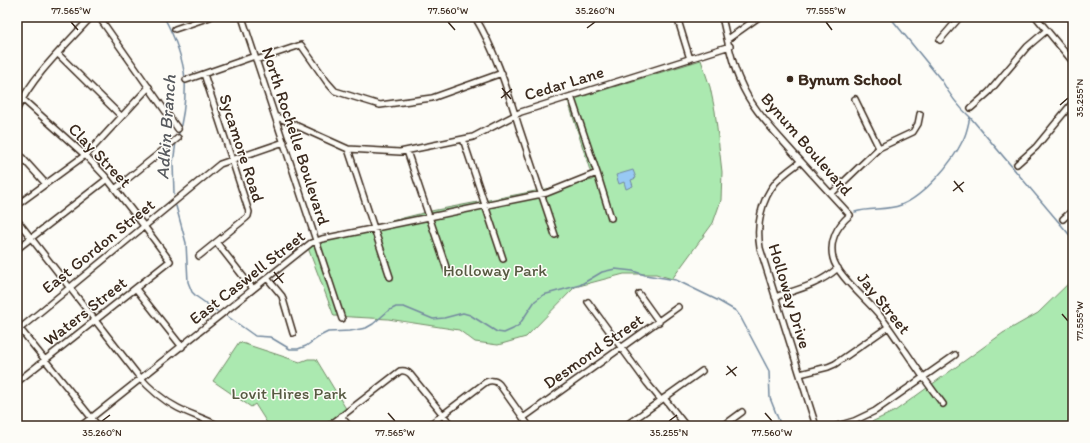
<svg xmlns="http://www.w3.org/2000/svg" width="1090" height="443" font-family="Itim,sans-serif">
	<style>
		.green { fill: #abe9b0; stroke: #738a67 }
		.water { fill: #98c9f4; stroke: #73899e }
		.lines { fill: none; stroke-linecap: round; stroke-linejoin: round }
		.stream { stroke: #73899e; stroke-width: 1.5 }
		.minor-casing { stroke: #3b2a1e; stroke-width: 8 }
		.minor { stroke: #fdfcf7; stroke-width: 5 }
		.ticks { fill: none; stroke: #3b2a1e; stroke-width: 1.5 }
		.poi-dot { fill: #3b2a1e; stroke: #fdfcf7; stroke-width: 1.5 }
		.labels { text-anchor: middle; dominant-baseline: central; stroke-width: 3; stroke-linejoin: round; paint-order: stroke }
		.poi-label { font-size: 17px; font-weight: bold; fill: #3b2a1e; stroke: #fdfcf7; text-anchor: start }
		.street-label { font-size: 17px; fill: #3b2a1e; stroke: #fdfcf7 }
		.park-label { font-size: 17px; fill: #575a42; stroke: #fdfcf7 }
		.water-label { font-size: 18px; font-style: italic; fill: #575a5e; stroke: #fdfcf7 }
		.neatline { fill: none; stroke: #3b2a1e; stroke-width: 1.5 }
		.ticks-label { font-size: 10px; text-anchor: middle; fill: #3b2a1e }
	</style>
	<rect width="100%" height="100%" fill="#fdfcf7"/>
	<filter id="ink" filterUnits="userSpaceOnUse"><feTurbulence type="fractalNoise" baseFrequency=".025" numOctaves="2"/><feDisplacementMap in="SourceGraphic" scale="8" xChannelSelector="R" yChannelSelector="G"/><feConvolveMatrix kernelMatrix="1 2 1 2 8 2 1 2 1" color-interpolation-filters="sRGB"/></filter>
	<g filter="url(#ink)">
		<path class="green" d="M701 60 710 87 715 111 722 172 721 200 713 223 672 279 656 274H624L575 287 526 337 498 345 475 342 459 330 388 319 334 316 308 248 371 226 431 211 593 180 568 101Z
			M1073 279V426H863L895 411 1003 333 1038 313Z
			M239 342 300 362 308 359H316L348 412 328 426H269L255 404 251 407 213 381Z"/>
		<path class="water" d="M633 170 636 178 631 180 633 186 626 189 624 182 619 184 616 175Z"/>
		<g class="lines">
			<path class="stream" d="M164 17C174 36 183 57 185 79 186 97 183 119 178 137
				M890 17 942 81C949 94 959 107 970 117L1073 239
				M1072 17 1073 18
				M174 194 173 163 176 142
				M176 206 186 243 188 282 192 292 197 297 217 311
				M855 212C870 207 886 211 901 205 924 196 952 163 963 140 967 133 968 125 970 117
				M227 316 255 336 270 337 290 349H298L306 346 322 335 328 332 350 331 366 328 373 324 388 311 396 307H404L433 319 444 318 463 313 470 315 497 332 504 333 513 329 519 325 535 301 543 295 580 285 602 272 615 269 633 271 645 275 676 280 717 300 736 311 741 318 769 371 770 398 781 426"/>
			<defs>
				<path id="minor" d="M99 17 178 129
					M242 17 342 319
					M475 17C496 52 507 89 519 127 531 163 543 199 555 235
					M677 17 690 59
					M722 17C727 37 731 62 740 81 749 103 765 121 780 138 803 164 826 189 850 215 837 226 829 241 833 258 837 276 869 301 881 317 890 328 897 340 906 352 918 370 930 387 943 404
					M1036 17 1073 62
					M175 29 210 17
					M728 39 759 17
					M940 40 960 17
					M58 54 121 116
					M256 60 301 45 327 82 335 91 380 105 432 98 502 73
					M186 80 255 56
					M17 94 87 157 105 176 144 226 170 261 17 382
					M571 96 597 173 611 218
					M855 99 879 148
					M971 108 989 92 1027 47 1047 30
					M17 109C34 74 65 46 91 17
					M275 116 348 149 400 152 473 137 521 112 730 46
					M463 139 503 259
					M348 149 390 277
					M407 151 448 273
					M17 152 46 184
					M800 162C792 168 783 174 776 182 761 200 756 225 760 248L816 426
					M1017 164 1036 147 1073 102
					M115 189 178 138
					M831 194 879 148 913 132 918 124 920 114
					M17 205 88 153 149 87
					M1063 219 1073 210
					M17 220 137 374C149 388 162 400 178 408 192 415 206 419 219 426
					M217 243 253 289
					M17 249 107 179
					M199 256 246 218 248 216 249 212 204 74
					M267 278 282 296 293 333
					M136 289 182 347
					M639 294 659 322
					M775 297C799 289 818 285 838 268
					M588 302 647 383 661 400
					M17 325 98 426
					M17 331 220 164 284 142
					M800 374 828 367 835 364 888 327
					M664 398 686 426
					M341 416 349 426
					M523 418 678 307
					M81 426 311 243 322 239 547 193 597 173
					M329 426 400 371C404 370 407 371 410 374L452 426
					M428 426 486 382C491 380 495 380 499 384L529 426
					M625 426 702 371
					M723 426 742 412
					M837 426 854 421 875 411 955 355"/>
			</defs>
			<use href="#minor" class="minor-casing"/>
			<use href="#minor" class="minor"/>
		</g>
	</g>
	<path class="ticks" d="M71 22 78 30M448 22 455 30M826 22 832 30M587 28 595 22M502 88 511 99M501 98 512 89M1060 105 1068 98M954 181 963 192M953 191 964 182M274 272 283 283M273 282 284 273M1062 314 1068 321M727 366 736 376M726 375 737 367M388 413 395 421M765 413 772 421M102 421 110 415M669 421 677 415"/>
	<circle class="poi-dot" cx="790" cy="79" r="4"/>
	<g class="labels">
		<g class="poi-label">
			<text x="798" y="79">Bynum School</text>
		</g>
		<g class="street-label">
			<text transform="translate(564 83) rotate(-17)">Cedar Lane</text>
			<text transform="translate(296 136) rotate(72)">North Rochelle Boulevard</text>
			<text transform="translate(807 144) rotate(49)">Bynum Boulevard</text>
			<text transform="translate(242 148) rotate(72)">Sycamore Road</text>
			<text transform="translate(100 155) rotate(46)">Clay Street</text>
			<text transform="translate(98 246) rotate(-39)">East Gordon Street</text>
			<text transform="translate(247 277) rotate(-38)">East Caswell Street</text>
			<text transform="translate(790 296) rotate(73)">Holloway Drive</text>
			<text transform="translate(884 303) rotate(51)">Jay Street</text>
			<text transform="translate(85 311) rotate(-38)">Waters Street</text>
			<text transform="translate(593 351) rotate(-35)">Desmond Street</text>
		</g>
		<g class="park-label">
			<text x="495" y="270">Holloway Park</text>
			<text x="289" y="393">Lovit Hires Park</text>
		</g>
		<g class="water-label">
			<text transform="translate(166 127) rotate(-86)">Adkin Branch</text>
		</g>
	</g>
	<rect width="1090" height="443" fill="none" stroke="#fdfcf7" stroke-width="44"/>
	<rect x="22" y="22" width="1046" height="399" class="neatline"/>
	<g class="ticks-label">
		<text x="71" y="14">77.565°W</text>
		<text x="448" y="14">77.560°W</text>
		<text x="595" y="14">35.260°N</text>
		<text x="826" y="14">77.555°W</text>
		<text transform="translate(1079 98) rotate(-90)" y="4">35.255°N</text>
		<text transform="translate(1079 321) rotate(-90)" y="4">77.555°W</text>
		<text x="102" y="436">35.260°N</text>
		<text x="395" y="436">77.565°W</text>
		<text x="669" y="436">35.255°N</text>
		<text x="772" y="436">77.560°W</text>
	</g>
</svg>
